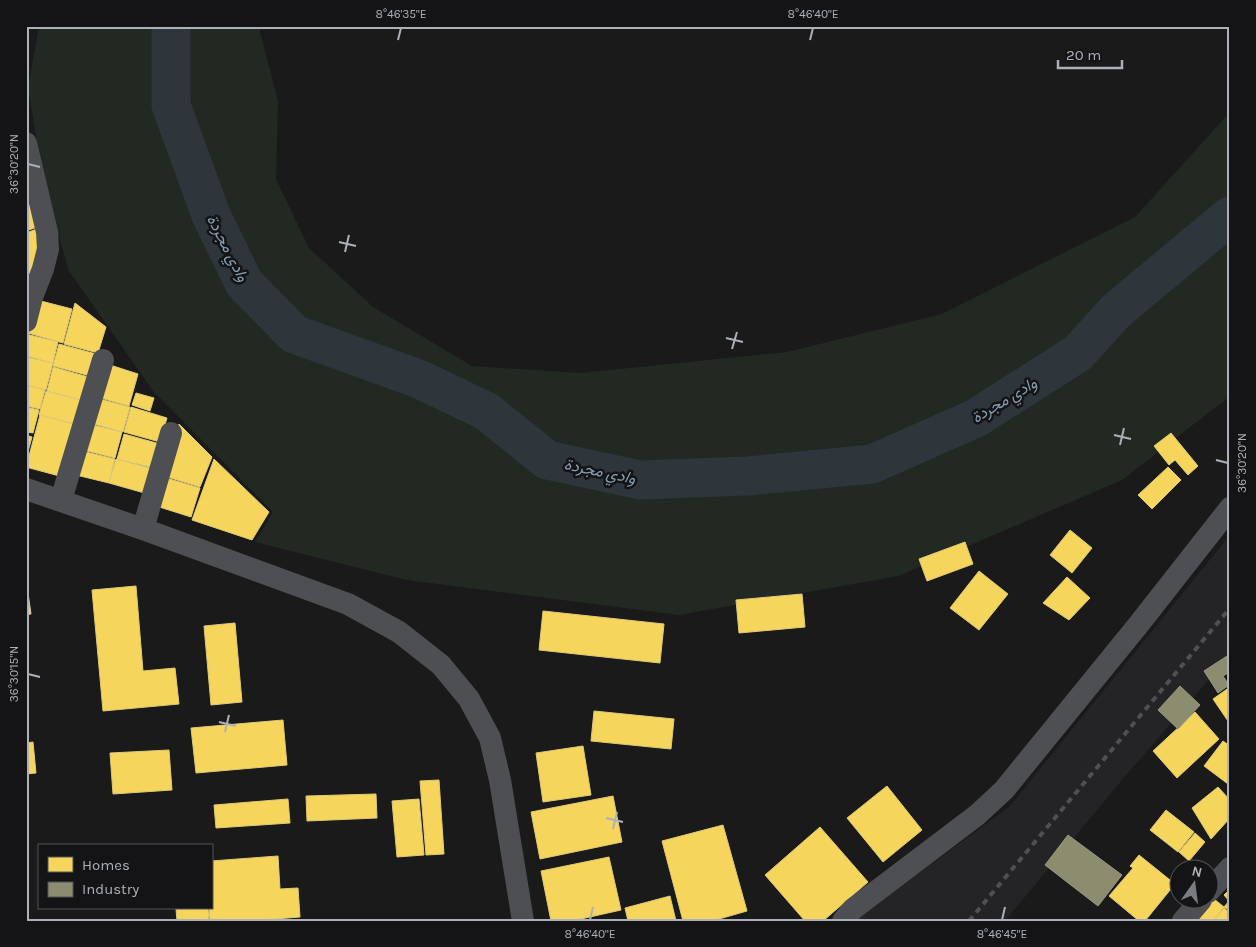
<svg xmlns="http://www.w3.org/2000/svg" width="1256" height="947" font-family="Karla,Vazirmatn,sans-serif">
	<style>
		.built { fill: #242426 }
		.green { fill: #222923 }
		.homes { fill: #f6d55c; stroke: #e0ca78 }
		.industry { fill: #8c8c6e; stroke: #969784 }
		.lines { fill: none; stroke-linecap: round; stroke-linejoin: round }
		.river { stroke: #2e353b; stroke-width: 39 }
		.minor { stroke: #4e4f53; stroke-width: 22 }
		.rail { stroke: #4f5053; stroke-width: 4; stroke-dasharray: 6 5; stroke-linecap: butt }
		.ticks { fill: none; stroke: #acb0b9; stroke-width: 2 }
		.labels { text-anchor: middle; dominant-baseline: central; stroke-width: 5; stroke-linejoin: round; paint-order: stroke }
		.water-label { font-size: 16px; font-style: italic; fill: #869eb2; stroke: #141416 }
		.neatline { fill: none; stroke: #acb0b9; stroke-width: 2 }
		.ticks-label { font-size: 12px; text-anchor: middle; fill: #acb0b9 }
	</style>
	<rect width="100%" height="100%" fill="#1a1a1a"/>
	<path class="built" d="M1230 535V655L1116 787 1005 921H857L858 918 1009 807Z"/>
	<path class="green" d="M39 26H261L260 32 278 101 276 179 309 248 373 307 472 366 581 373 787 352 942 314 1135 217 1230 112V396L1122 480 898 576 679 615 407 580 255 542 273 512 153 391 69 271 45 190 28 88Z"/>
	<path class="homes" d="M34 191 46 224 26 231V194Z
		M45 226 26 286V233Z
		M37 300 72 309 63 343 28 333Z
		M75 303 106 327 98 353 64 344Z
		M26 334 58 342 53 363 26 356Z
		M59 344 100 355 94 377 53 366Z
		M26 357 53 363 46 390 26 385Z
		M107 364 138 374 129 406 97 397Z
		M53 367 92 378 85 401 47 391Z
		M26 385 45 390 40 409 26 406Z
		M46 391 85 401 79 425 39 415Z
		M136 393 154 398 150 411 132 405Z
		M96 398 130 407 123 432 90 423Z
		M26 407 39 410 33 433 26 432Z
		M131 407 167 418 160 442 124 432Z
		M40 415 77 425 63 477 26 467Z
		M89 424 122 432 115 458 83 450Z
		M179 424 212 457 200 487 164 476Z
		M1171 433 1198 466 1188 475 1175 460 1169 465 1154 446Z
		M124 434 160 444 154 468 117 459Z
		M26 435 32 437 26 459Z
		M82 451 115 459 109 483 76 475Z
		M116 459 154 469 148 494 109 483Z
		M214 459 269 512 252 540 192 520Z
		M1168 467 1181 480 1152 509 1138 495Z
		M163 477 200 488 191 517 153 505Z
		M1070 530 1092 548 1072 573 1050 555Z
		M965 542 973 564 927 581 919 559Z
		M979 571 1008 594 979 630 950 608Z
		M1067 577 1090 598 1069 620 1043 603Z
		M26 579 31 614 26 615Z
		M136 586 143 671 175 668 179 704 103 711 92 590Z
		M802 594 805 627 739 633 736 600Z
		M543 611 664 624 660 663 539 650Z
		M235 623 242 702 211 705 204 626Z
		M1230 687V724L1213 699Z
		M594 711 674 719 671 749 591 741Z
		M1195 712 1219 739 1177 778 1153 751Z
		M283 720 287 765 196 773 191 728Z
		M1223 741 1230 746V782L1228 784 1204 766Z
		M33 742 36 773 26 774V743Z
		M583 746 591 795 543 802 536 753Z
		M169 750 172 790 113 794 110 753Z
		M439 780 444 854 426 855 420 781Z
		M887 786 922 830 883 862 847 818Z
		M1218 787 1230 800V818L1211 839 1192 808Z
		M376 794 377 818 307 821 306 796Z
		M613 796 622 842 540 859 531 812Z
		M288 799 290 823 216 828 214 805Z
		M419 799 424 855 397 857 392 801Z
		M1166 810 1194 832 1178 852 1150 830Z
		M723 825 747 911 712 921H683L662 841Z
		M820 827 868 882 823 921H805L765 875Z
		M1195 833 1205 842 1189 861 1179 852Z
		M1139 855 1175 884 1145 921H1139L1109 896 1133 868 1130 866Z
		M278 856 280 889 298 888 300 917 250 921H210L209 908H211V861Z
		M609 857 621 910 572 921H551L541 871Z
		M1230 889V911L1224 907 1229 901 1224 895Z
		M670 896 676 921H628L625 908Z
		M1214 899 1224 907 1213 921H1200L1198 919Z
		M208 908 209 921H177L176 909Z
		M1224 908 1230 913V921H1213Z"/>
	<path class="industry" d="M1227 656 1230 661V672L1223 676 1229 685 1218 693 1204 671Z
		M1180 686 1200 705 1178 729 1158 710Z
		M1068 835 1122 875 1098 906 1045 865Z"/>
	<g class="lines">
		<path class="river" d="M171 26V105L211 215 244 283 294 334 419 379 486 411 547 460 640 480 748 476 872 464 976 418 1078 353 1116 311 1230 216"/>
		<path class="minor" d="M26 143 47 232 48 249 43 269 32 297 26 321
			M26 489 143 529 348 604 399 632 441 665 469 699 490 738 500 780 523 921
			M61 500 103 360
			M143 529 171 433
			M1208 892 1230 868
			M843 921 853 909 977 815 1004 790 1139 624 1230 508
			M1183 921 1201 900"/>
		<path class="rail" d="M969 921 1230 608"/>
	</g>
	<path class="ticks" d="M398 40 401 28M810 40 813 28M28 164 40 167M339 242 356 246M345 252 349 235M726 338 743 342M732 349 737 332M1114 435 1131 439M1120 445 1124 428M1216 460 1228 463M28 674 40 677M219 722 236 726M225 732 229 715M606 818 623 822M613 829 617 812M590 920 593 907M1002 920 1005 907"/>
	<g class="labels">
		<g class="water-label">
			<text transform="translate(228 248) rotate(63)">وادي مجردة</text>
			<text transform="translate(1004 400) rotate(-31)">وادي مجردة</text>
			<text transform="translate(600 471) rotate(12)">وادي مجردة</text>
		</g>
	</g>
	<rect width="1256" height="947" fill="none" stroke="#141416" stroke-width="55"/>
	<rect x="38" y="844" width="175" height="65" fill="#141416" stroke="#515257"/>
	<rect x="48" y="857" width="25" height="15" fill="#f6d55c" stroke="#515257"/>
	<text x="82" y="870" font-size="15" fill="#acb0b9">Homes</text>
	<rect x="48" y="882" width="25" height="15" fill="#8c8c6e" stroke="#515257"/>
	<text x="82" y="894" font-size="15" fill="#acb0b9">Industry</text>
	<g transform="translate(1194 884) rotate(14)"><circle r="24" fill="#141416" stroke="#515257"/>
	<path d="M0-4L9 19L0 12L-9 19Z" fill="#797c81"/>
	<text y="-8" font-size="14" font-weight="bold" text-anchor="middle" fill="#acb0b9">N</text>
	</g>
	<path d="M1058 60v8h64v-8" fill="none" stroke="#acb0b9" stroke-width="2.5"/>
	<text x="1066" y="60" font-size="15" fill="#acb0b9" stroke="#141416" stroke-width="4" paint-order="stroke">20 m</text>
	<rect x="28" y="28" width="1200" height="892" class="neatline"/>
	<g class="ticks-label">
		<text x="401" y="18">8°46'35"E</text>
		<text x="813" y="18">8°46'40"E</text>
		<text transform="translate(14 164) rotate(-90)" y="4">36°30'20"N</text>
		<text transform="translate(1242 463) rotate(-90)" y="4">36°30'20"N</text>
		<text transform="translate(14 674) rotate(-90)" y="4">36°30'15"N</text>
		<text x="590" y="938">8°46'40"E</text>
		<text x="1002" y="938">8°46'45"E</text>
	</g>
</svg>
